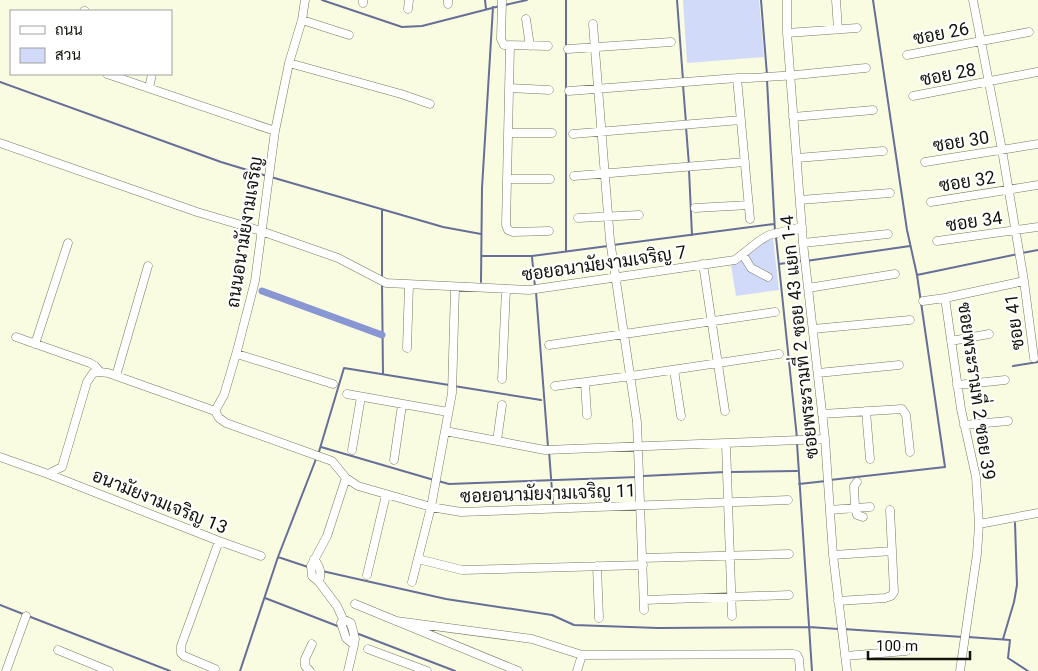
<svg xmlns="http://www.w3.org/2000/svg" width="1038" height="671" font-family="Roboto,Sarabun,sans-serif">
	<style>
		.green { fill: #d2dafa }
		.lines { fill: none; stroke-linecap: round; stroke-linejoin: round }
		.stream { stroke: #656f97; stroke-width: 2 }
		.canal { stroke: #8896d3; stroke-width: 7 }
		.minor-casing { stroke: #777861; stroke-width: 9 }
		.minor { stroke: #fff; stroke-width: 8 }
		.labels { text-anchor: middle; dominant-baseline: central; stroke-width: 4.5; stroke-linejoin: round; paint-order: stroke }
		.street-label { font-size: 18px; fill: #13130b; stroke: #fff }
	</style>
	<rect width="100%" height="100%" fill="#fafce2"/>
	<path class="green" d="M683 0H759L764 57 687 63Z
		M773 238 779 290 736 296 730 259 734 258 757 240Z"/>
	<g class="lines">
		<path class="stream" d="M322 0 402 27 422 26 500 6
			M485 0 486 9
			M566 0V46
			M677 0 683 80
			M761 0 767 75
			M505 5 527 0
			M566 51V251
			M767 80 775 232
			M0 82 221 162 267 176
			M683 85 686 123
			M686 127 689 165
			M689 170 692 235
			M271 177 443 227 481 234
			M382 210V277
			M776 237 797 438
			M613 245 774 224
			M1022 253 1038 250
			M481 256H532L608 246
			M532 257 535 287
			M806 261 910 246
			M779 264 801 261
			M917 275 1018 254
			M481 282 482 188 493 7
			M382 285 383 374
			M536 292 548 447
			M1013 366 1038 362
			M454 386 541 400
			M797 443 812 671
			M321 447 434 480
			M549 451 553 504
			M318 455 344 368 449 385
			M730 472 797 471
			M643 476 725 472
			M830 480 945 467 917 275 907 230 873 0
			M438 481 449 484 638 477
			M799 484 826 481
			M278 557 308 567
			M322 571 446 599 552 615 574 625 658 628 809 627 838 629
			M265 598 340 627
			M0 605 23 614
			M28 616 170 671
			M843 629 963 637
			M356 633 455 671
			M968 637 1010 640 1008 658 1028 671
			M1003 639 1014 602 1017 585 1015 523
			M240 671 278 557 316 459"/>
		<path class="canal" d="M262 291 382 335"/>
		<defs>
			<path id="minor" d="M502 0 501 39 504 45 548 46
				M787 0V33L803 243 825 439 833 555 847 671
				M836 0 838 29
				M363 3V0
				M448 4V0
				M408 9 409 0
				M84 11H85
				M526 19 530 46
				M302 20 349 35
				M593 24 610 240 637 422 644 610
				M787 33 857 28
				M510 46 506 225 508 230 513 232 549 231
				M568 49 671 42
				M907 55 1029 32
				M289 63 401 94 430 104
				M107 74 275 131
				M149 88 152 74
				M509 88 549 90
				M569 91 737 78
				M913 96 1037 72
				M793 117 873 110
				M508 133H552
				M573 134 741 120
				M0 143 197 212 261 231 338 258 386 283 529 290 735 260 759 241 769 235 802 227
				M797 158 883 151
				M925 162 1038 144
				M574 176 745 162
				M507 179H550
				M800 200 890 193
				M931 202 1038 185
				M695 208 749 205
				M578 218 639 215
				M750 219 737 78C780 78 823 72 866 68
				M937 241 1038 227
				M803 243 888 234
				M743 255 751 268 768 277
				M703 264 725 411
				M1024 281 1034 358
				M808 288 895 274
				M923 301 945 298
				M813 329 910 320
				M16 337 90 363 95 366 100 372
				M951 341 989 334
				M35 344 68 243
				M549 345 775 312
				M407 348 409 285
				M237 354 333 384
				M674 370 681 416
				M818 373 899 365
				M116 376 148 266
				M502 379 506 289
				M585 382 587 415
				M957 385 1005 380
				M555 386 631 376 779 354
				M347 394 448 412
				M215 411 219 418 226 423 332 461 346 478 358 486 431 507 461 512 788 500
				M866 411 870 459
				M822 414 902 409 906 415 910 452
				M964 425 1008 421
				M445 431 545 450 825 439
				M497 441 502 405
				M726 444 732 616
				M352 450 361 397
				M0 457 48 474 62 467 87 382 93 373 100 372 108 373 215 411 224 395 237 351 255 281 275 131 289 63 302 20 305 0
				M394 460 402 405
				M48 474 219 541 261 556
				M346 478 327 536 311 566 312 576 319 582 337 606 343 619 341 623 346 638 354 645 348 671
				M830 510 855 508 854 486 857 482
				M863 517 857 515 855 508 870 507
				M979 524 1038 513
				M833 555 892 551
				M642 558 789 554
				M314 559C320 567 322 572 319 582
				M418 559 462 570 643 565
				M597 566 599 618
				M367 575 386 495
				M412 582 431 507 452 393 455 287
				M644 600 789 595
				M838 601 885 598 891 596 894 592 890 510
				M355 604 518 671
				M343 619 351 623 355 639 354 645
				M396 621 532 639 582 655 577 671
				M368 649 427 671
				M58 650 109 671
				M582 655 793 654 797 655 799 659 800 671
				M845 656 906 651
				M215 669 184 656 181 653V646L219 541
				M6 671 26 616
				M310 671 305 666V659L312 644
				M960 671 977 554 979 524 976 477 961 409 945 298 1024 281 1002 150 973 0"/>
		</defs>
		<use href="#minor" class="minor-casing"/>
		<use href="#minor" class="minor"/>
	</g>
	<g class="labels">
		<g class="street-label">
			<text transform="translate(941 33) rotate(-11)">ซอย 26</text>
			<text transform="translate(948 74) rotate(-11)">ซอย 28</text>
			<text transform="translate(961 141) rotate(-9)">ซอย 30</text>
			<text transform="translate(967 181) rotate(-9)">ซอย 32</text>
			<text transform="translate(974 221) rotate(-8)">ซอย 34</text>
			<text transform="translate(244 232) rotate(-81)">ถนนอนามัยงามเจริญ</text>
			<text transform="translate(604 263) rotate(-8)">ซอยอนามัยงามเจริญ 7</text>
			<text transform="translate(1014 322) rotate(-97)">ซอย 41</text>
			<text transform="translate(799 337) rotate(-96)">ซอยพระรามที่ 2 ซอย 43 แยก 1-4</text>
			<text transform="translate(977 391) rotate(82)">ซอยพระรามที่ 2 ซอย 39</text>
			<text transform="translate(548 493) rotate(-2)">ซอยอนามัยงามเจริญ 11</text>
			<text transform="translate(160 501) rotate(22)">อนามัยงามเจริญ 13</text>
		</g>
	</g>
	<rect x="10" y="10" width="162" height="65" fill="#ffffff" stroke="#a1a19d"/>
	<rect x="20" y="26" width="25" height="8" fill="#ffffff" stroke="#a1a19d"/>
	<text x="55" y="35" font-size="15" fill="#13130b">ถนน</text>
	<rect x="20" y="48" width="25" height="15" fill="#d2dafa" stroke="#a1a19d"/>
	<text x="55" y="60" font-size="15" fill="#13130b">สวน</text>
	<path d="M868 651v8h102v-8" fill="none" stroke="#13130b" stroke-width="2.5"/>
	<text x="876" y="651" font-size="15" fill="#13130b" stroke="#ffffff" stroke-width="4" paint-order="stroke">100 m</text>
</svg>
